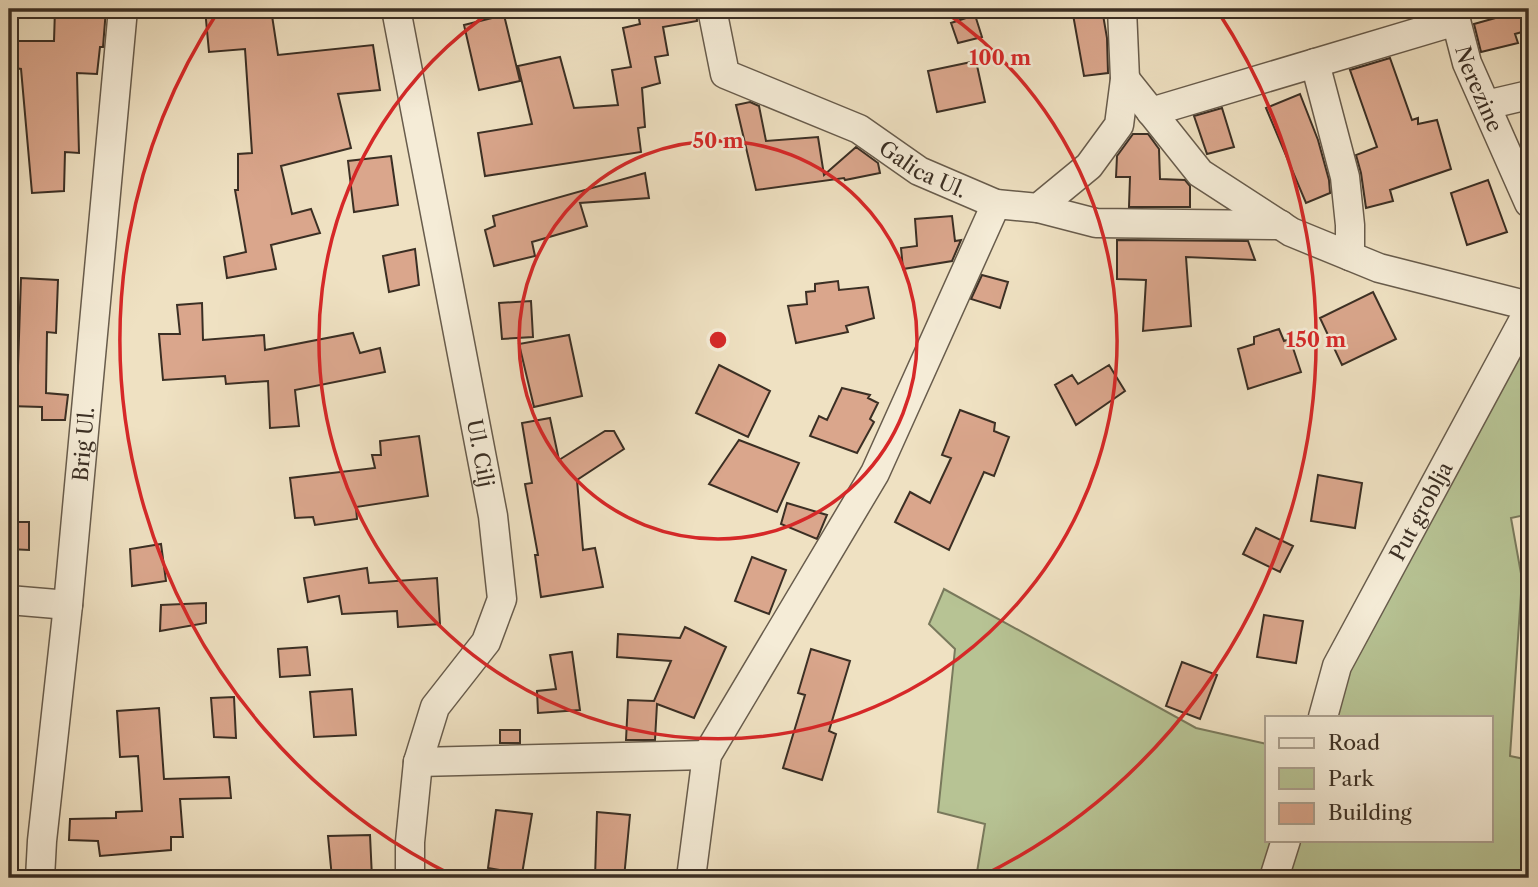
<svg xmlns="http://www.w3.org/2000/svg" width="1538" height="887" font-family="'Libre Caslon Text',serif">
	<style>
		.green { fill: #b7c394; stroke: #79795c; stroke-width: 2 }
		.building { fill: #daa68c; stroke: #3b2f24; stroke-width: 2 }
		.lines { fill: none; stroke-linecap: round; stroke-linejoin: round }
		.minor-casing { stroke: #685c4c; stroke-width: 31 }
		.minor { stroke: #f5ecd7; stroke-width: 28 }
		.ring { fill: none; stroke: #d62828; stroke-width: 3.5 }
		.labels { text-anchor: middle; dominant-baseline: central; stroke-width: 5; stroke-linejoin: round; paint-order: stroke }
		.street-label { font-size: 21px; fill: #3b2f24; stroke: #f5ecd7 }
		.centre { fill: #d62828; stroke: #f5ecd7; stroke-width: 3.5 }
		.ring-label { font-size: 21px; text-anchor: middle; font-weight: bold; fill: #d62828; stroke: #f5ecd7; stroke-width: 5; stroke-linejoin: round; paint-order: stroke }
	</style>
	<rect width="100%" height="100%" fill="#efe1c2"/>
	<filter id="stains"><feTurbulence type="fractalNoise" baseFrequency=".00286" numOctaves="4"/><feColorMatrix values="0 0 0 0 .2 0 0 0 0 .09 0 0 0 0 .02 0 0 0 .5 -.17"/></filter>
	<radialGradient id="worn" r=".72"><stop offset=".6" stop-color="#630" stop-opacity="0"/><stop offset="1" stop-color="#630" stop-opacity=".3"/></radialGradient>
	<path class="green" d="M1529 310V514L1511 518 1522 579 1510 756 1529 760V878H1173L1139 876 1137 878H976L985 824 938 812 955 649 929 624 944 589 1196 728 1267 744V840H1491V717H1323Z"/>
	<path class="building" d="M55 9H106L103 47H100L97 74 77 73 79 153 65 152 64 191 32 193 21 69 14 68 16 41H54Z
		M205 9H271L278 55 373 45 380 90 338 94 351 148 281 166 292 214 311 209 320 233 271 245 276 269 227 278 224 257 246 252 235 190H238V154L252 153 245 49 209 52Z
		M637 9H696L697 21 663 27 668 55 655 57 660 83 642 88 645 127 638 128 641 152 485 176 478 133 532 124 518 66 560 57 574 108 618 105 612 70 631 67 623 28 640 24Z
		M1072 9H1102L1107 38 1108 73 1084 76Z
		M1497 9H1524L1529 30 1515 34 1518 43 1481 52 1474 24 1499 17Z
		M504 15 520 81 479 90 464 25Z
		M975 15 982 37 958 43 951 23Z
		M1390 58 1412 120 1418 118V124L1437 120 1451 169 1390 190 1393 201 1366 208 1361 173 1356 155 1377 147 1350 70Z
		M976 61 985 102 937 112 928 71Z
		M1300 94 1318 140 1329 180 1330 193 1306 203 1266 108Z
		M750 102 759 106 766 141 818 137 824 175 856 147 878 163 880 173 845 180 844 178 756 190 736 105Z
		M1222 108 1234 147 1207 154 1194 116Z
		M1133 134H1148L1159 149 1160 179 1185 180 1190 186V207H1129L1130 177H1116L1117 156Z
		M391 156 398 205 354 212 348 161Z
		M645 173 649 198 580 203 587 226 532 242 535 256 494 266 485 230 495 226 493 216Z
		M1488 180 1507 232 1467 245 1451 193Z
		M952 216 955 241 961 240 952 261 903 269 901 248 917 246 915 219Z
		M1117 240 1248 241 1255 260 1186 257 1191 326 1143 331 1146 280 1117 279Z
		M415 249 419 285 389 292 383 256Z
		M982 275 1008 282 1000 308 971 299Z
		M21 278 58 280 56 333 47 332 46 393 68 395 65 420H42V407L9 406V365L18 366Z
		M838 281 839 290 868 287 874 318 846 326 848 332 796 343 788 306 807 304 806 292 815 291V284Z
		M1373 292 1396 339 1342 365 1320 318Z
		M531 301 533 337 502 339 499 303Z
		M202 303 203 340 264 335 265 350 353 333 360 353 380 348 385 372 295 390 299 426 270 428 268 381 226 384 225 376 163 380 159 334H180L177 305Z
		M1279 329 1284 341 1290 339 1301 372 1248 389 1238 349 1254 344V337Z
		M569 335 582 396 534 407 519 344Z
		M719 365 770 391 748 437 696 413Z
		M1109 365 1125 391 1076 425 1055 385 1072 375 1078 384Z
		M842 388 870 395 868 398 878 403 870 419 874 422 857 453 810 436 819 416 827 420Z
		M960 410 995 423 994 431 1009 437 994 476 984 472 949 550 895 522 910 492 930 503 951 458 942 455Z
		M550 418 559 460 605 431H614L624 449 577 480 583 550 595 548 603 587 541 597 535 555H538L525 484 532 483 522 423Z
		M419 436 428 496 356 507 357 519 315 525 313 517 295 518 290 478 375 468 372 455H381L380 441Z
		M739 440 799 463 777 512 709 484Z
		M1318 475 1362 483 1355 528 1311 521Z
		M787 503 827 515 817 539 781 524Z
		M9 522H29V550L9 549Z
		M1256 528 1293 546 1280 572 1243 554Z
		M161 544 166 581 132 586 130 549Z
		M752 557 786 570 769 614 735 601Z
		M367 568 369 583 437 578 440 624 398 627 397 611 342 614 339 596 308 602 304 578Z
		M206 603V623L160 631 161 605Z
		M1264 615 1303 621 1296 663 1257 657Z
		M685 627 726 647 694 718 657 704 655 740H626L628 700 654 701 671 661 617 657 618 634 680 638Z
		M307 647 310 675 280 677 278 649Z
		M811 649 850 661 829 731 836 734 822 780 783 768 805 695 798 693Z
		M572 652 580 710 538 713 537 691 556 689 550 655Z
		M1182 662 1217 675 1200 719 1166 706Z
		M352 689 356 735 314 737 310 692Z
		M234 697 236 738 214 737 211 698Z
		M159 708 164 779 229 777 231 798 180 799 183 837H171V850L100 856 98 841 69 840 70 819 116 818V812L142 811 138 756 120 757 117 711Z
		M500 730H520V743H500Z
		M496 810 532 814 522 874 488 868Z
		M597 812 630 815 624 878H595Z
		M370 835 372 878H332L328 836Z"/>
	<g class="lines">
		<defs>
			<g id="minor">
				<path id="s1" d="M396 9 493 516 502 599 486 642 435 707 418 762 410 842V878"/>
				<path id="s2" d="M712 9 725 74 859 129 919 171 996 204 1038 208 1089 166 1119 125 1125 79 1122 9"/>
				<path id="s3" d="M1453 9 1467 63 1529 203"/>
				<path d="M1315 63 1345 177 1350 225V256"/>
				<path d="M1125 79 1200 173 1291 232 1379 268 1529 306"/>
				<path d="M1486 105 1529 95"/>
				<path d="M1151 112 1456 21"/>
				<path d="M1038 208 1096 223 1281 225"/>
				<path d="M9 600 68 605"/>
				<path id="s4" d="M1323 717 1337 666 1529 310"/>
				<path d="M418 762 707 755"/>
				<path id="s5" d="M40 878 42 841 68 605 123 9"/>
				<path d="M691 878 707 755 875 473 996 204"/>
				<path d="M1274 878 1286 840"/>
			</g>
		</defs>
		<use href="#minor" class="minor-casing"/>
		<use href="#minor" class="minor"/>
	</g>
	<g class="ring">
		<circle cx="718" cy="340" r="199"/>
		<path d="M941 9A399 399 0 1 1 495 9"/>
		<path d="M456 877A598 598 0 0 1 219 10M1217 10A598 598 0 0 1 980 877"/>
	</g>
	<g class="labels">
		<g class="street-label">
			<text stroke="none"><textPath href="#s3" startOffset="84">Nerezine</textPath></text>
			<text stroke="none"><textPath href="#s2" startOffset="287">Galica Ul.</textPath></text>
			<text stroke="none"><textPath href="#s5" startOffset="436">Brig Ul.</textPath></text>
			<text stroke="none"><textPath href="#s1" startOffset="452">Ul. Cilj</textPath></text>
			<text stroke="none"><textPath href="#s4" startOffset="229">Put groblja</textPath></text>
		</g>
	</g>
	<circle cx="718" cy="340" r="10" class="centre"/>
	<g class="ring-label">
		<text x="1000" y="65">100 m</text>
		<text x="718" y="148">50 m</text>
		<text x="1316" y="347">150 m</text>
	</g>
	<rect width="1538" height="887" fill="none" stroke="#efe1c2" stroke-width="35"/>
	<rect x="10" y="10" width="1517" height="866" fill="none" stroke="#3b2f24" stroke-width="3.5"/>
	<rect x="18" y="18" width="1503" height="852" fill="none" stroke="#3b2f24" stroke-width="2"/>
	<rect x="1265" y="716" width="228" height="126" fill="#f5ecd7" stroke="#aba08f" stroke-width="2"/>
	<rect x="1279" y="738" width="35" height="10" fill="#f5ecd7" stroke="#aba08f" stroke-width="2"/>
	<text x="1328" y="750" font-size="21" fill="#3b2f24">Road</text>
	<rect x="1279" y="768" width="35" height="21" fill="#b7c394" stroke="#aba08f" stroke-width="2"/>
	<text x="1328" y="786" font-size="21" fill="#3b2f24">Park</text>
	<rect x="1279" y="803" width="35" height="21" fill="#daa68c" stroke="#aba08f" stroke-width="2"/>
	<text x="1328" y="820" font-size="21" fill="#3b2f24">Building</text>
	<rect width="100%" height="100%" filter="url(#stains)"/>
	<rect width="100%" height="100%" fill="url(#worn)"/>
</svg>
